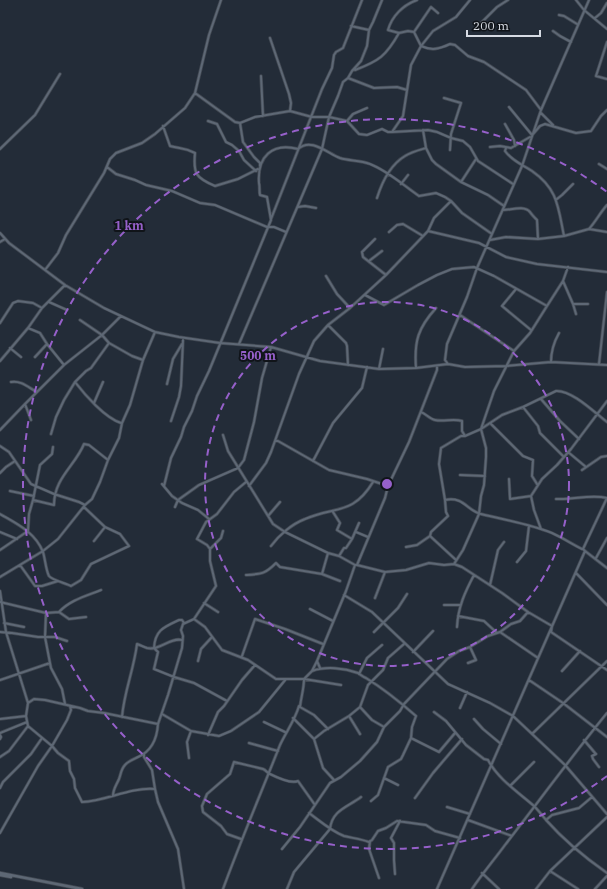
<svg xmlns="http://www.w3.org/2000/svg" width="607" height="889" font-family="'IBM Plex Serif',serif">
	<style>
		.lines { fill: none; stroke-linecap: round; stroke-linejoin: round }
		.minor-casing { stroke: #414852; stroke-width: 3.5 }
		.tertiary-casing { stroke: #414852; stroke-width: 4 }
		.minor { stroke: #5e6875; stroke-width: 2 }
		.tertiary { stroke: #5e6875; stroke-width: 2.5 }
		.ring { fill: none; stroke: #9660ca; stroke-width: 2; stroke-dasharray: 7 5 }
		.centre { fill: #9660ca; stroke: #101419; stroke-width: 2 }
		.ring-label { font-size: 12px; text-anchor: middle; font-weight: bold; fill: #9660ca; stroke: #101419; stroke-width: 4; stroke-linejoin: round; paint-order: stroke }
	</style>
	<rect width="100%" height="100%" fill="#232c38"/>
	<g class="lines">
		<defs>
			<path id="minor" d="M576 0 584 10 607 29
				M559 15 564 16 577 24
				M595 18 601 13 607 3
				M351 26 369 30
				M475 29 497 7 508 0
				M553 31 560 36 571 42
				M414 32 431 7 438 13
				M399 33 388 30C392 16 403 5 417 0
				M270 38 289 94 291 103 290 111
				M607 42 596 76 607 79
				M355 70C379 61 386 56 399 33L408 31 414 32 421 46 433 31 456 17 470 0
				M261 76 263 116
				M348 78 374 88 397 87 407 90
				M195 93 235 122 240 123 243 142 254 157 260 163V166
				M444 98 461 103 451 134 450 150
				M509 107 532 135
				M367 108 353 114 347 121 359 134 367 135 382 129 388 132H392L428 130 437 132 451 138 463 141 470 147 478 161 513 184
				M541 113 553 125
				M208 121 217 124 226 142 232 145 239 151 244 160 256 171
				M240 123 255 117 290 111 312 117H329L347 121
				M505 124 514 140 515 146
				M163 126 170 146C181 149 184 147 195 153 193 174 196 178 215 186L238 179 258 169
				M423 130 426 148
				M392 132 403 116 411 65 421 46C432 51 439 49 450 44L455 45 468 56 484 62 526 90 541 110
				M533 134 540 126 545 124 576 133 591 131 601 116 607 110
				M490 147 500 146 511 148 530 137
				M506 148 505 151C512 161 523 165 532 171 558 189 558 207 564 236
				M0 149 35 115 60 74
				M599 164 607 169
				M107 167 116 174 135 180 146 185 172 191 200 203 215 205 267 227H274L286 232
				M461 182 476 159
				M401 184 408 175
				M377 198C382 182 390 165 405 156 411 152 419 150 426 148L432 160 436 164 461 182 488 195 504 206
				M557 199 562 195 573 184
				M298 207 305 206 316 208
				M503 210C511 210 524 205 530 212 532 215 534 217 537 220L538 239
				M271 219 322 89 332 68 334 55 336 52 343 48 362 0
				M589 229C596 221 600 213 607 205
				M428 231 434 218 451 201
				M389 232 397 225 403 224 423 236
				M0 233 9 243 65 285 104 308 155 332 179 337 220 343 271 347 320 361 379 369 416 368 448 364 465 367 506 366 551 362 607 365
				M375 239 362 252 363 257 386 275
				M490 240 506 237 538 239 564 236 589 229 607 232
				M0 242 5 239
				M369 261 382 251
				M45 270 58 253 66 235 104 173 110 159 116 153 142 143 155 134 185 108 195 93 209 35 221 0
				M326 276 337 294 350 308
				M563 281 573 304H588
				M516 289 502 306 531 330
				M365 295 384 305 418 285 437 275 452 269 474 267 494 276 547 306
				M49 302 67 310
				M573 304 576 314
				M460 315 514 351
				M80 320 102 335 109 343 132 356 143 360
				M0 323 13 303 18 301 33 303 42 308
				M328 325 346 343 347 346 348 365
				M28 328 40 333 47 344 64 365
				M239 344 322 149 329 117 338 96 343 82 348 78 352 71 361 61 367 46 369 30 373 22 382 0
				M10 348 21 357
				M35 357 47 344
				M0 361 28 328 42 308 65 285
				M551 362C551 350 554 342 559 333
				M448 364 445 360 447 344 467 297 477 268 522 166 541 110 589 0
				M599 364 607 292
				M416 368C414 341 418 328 436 308
				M379 369 383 349
				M11 382C21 380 29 388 37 392
				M75 382C85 395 105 418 121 423
				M167 384 173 359 182 344
				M541 399 560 421 579 439
				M94 403 103 382
				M25 404 31 420
				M523 407 538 426 540 433 564 457
				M421 412C426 414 430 419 435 420 444 422 453 418 462 421V431L465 436
				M171 421 179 397 181 386 183 340
				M491 424 523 456 533 460 532 476 537 484
				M0 430 25 404 64 365 102 335 121 316
				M51 434 56 417 64 400 75 382 86 371 91 368 109 343
				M223 435 228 451 273 524 285 532 328 553 339 556 355 565
				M275 441H278L329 470 367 479 388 486
				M0 446 9 452 31 484 54 494 79 502 85 505
				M568 452 586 467
				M313 461 333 423 362 388 367 367
				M582 470 601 457 607 456
				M0 473 6 467 15 461
				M460 475 485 476
				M509 479 510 499 531 496
				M162 484 172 496 182 503 198 510 209 519
				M164 486 171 458 181 437 184 427 192 411 197 396 209 371 271 220 267 197 260 195C259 191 260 187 259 183 257 157 272 142 298 149 311 137 327 153 340 158 349 161 360 160 370 164 388 171 403 185 419 196L436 193 445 197 451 201 462 213 492 234
				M249 486 266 463 271 452 299 374 314 341 328 325 350 308 386 275 428 231 479 243 506 257 537 264 607 272
				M10 491 34 496
				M556 499C574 500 590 494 607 498
				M33 500 54 505C54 478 75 466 84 444L89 445 108 460
				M445 500 439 464 441 448 461 436H465L481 429 502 415 523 407 556 391C572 390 595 413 607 422
				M175 507 178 500 199 485 238 468 244 460 254 422 262 378 271 347
				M333 512 340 523 337 530 352 539
				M0 514C17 524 35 532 43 552 45 558 46 571 49 576 52 580 65 583 71 586L81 580 91 564 129 546 120 534 105 527 84 507
				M268 516 280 502
				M541 529 534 510 531 496 542 479 557 465 571 449 607 401
				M0 532 17 539
				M356 532 368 537
				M94 541 105 527
				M271 546C279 535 292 524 305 519 336 506 353 515 373 482
				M406 547 417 545 430 536
				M210 549 221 538 223 531
				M0 550 28 531 29 514 33 500 40 465 52 454 53 447
				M585 551 607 568
				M339 556 344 548H346L352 539 359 523
				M596 558 607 538
				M456 560 430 536 431 532 448 516 446 512 445 500C464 496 467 511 481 514 505 520 530 524 552 533 563 538 572 544 582 549
				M517 562 526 551 529 526
				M454 564 463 550 479 514 481 496 484 485 486 457V448L481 429 494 391 514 351 530 333 547 306 563 281 568 267
				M20 565 35 586H42L58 581
				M357 565 385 572 406 570 429 563 444 565 454 564 462 567 502 593 528 612 552 626 551 632 607 670
				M576 573 607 605
				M322 574 340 581
				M246 575C262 574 265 574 276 563L280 567 322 574 328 553
				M0 577 43 551 58 539 85 505 92 499 100 482 108 460 119 438 122 423 130 405 143 360 155 332
				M490 585 498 550 504 542
				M0 591 6 632 28 703
				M344 595 372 612 448 684 490 703 513 716 565 765 607 814
				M375 598 385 572
				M0 602 46 613 59 612 69 619 86 617
				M204 603 218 612
				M444 605H460
				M310 609 333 621
				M59 612C70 600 86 596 101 590
				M46 613 45 637 50 663 51 668 62 689 65 704
				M458 616 484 621 497 633
				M194 619 216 586 210 561V549L207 545 197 539 206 522 217 514 234 492 246 482
				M4 623 24 627
				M184 623 182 620H179C164 627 155 630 154 648L158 652 154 669 174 677 194 683 227 701
				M457 627C458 607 465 592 474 575
				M0 632 12 633 38 637H55L67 641
				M374 632 398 608 407 594
				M500 632 538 658
				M413 652 433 631
				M242 656 255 619 285 629 323 644
				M198 661 201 649 212 637
				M317 661 320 668
				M468 663 476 660 470 647
				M312 671C326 666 344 668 358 673 361 675 363 677 366 678 384 689 400 702 416 716L412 727 411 738 403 755 401 759 388 767 378 795 371 801
				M562 671 580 651
				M359 674 367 658 382 645
				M0 680 50 663
				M529 680 563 703 607 737
				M300 707 314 715 328 729
				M360 707 372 720 384 727
				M460 708 467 692
				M434 712 446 721 466 745 484 759 488 760C498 779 518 792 534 806 538 810 542 815 546 820 562 838 587 859 607 873
				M162 714 191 731 219 736 231 731 259 712 286 679
				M349 716 360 734
				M122 717C124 692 134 669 137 644 140 645 144 647 147 648 160 651 170 637 182 640
				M293 718 314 739 323 768 334 780
				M0 719 26 716
				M474 719 483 729 501 744
				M264 722 285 732
				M0 733 27 722
				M532 734 607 661
				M0 735 1 737 0 739
				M208 735 218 712 224 706 242 680 255 665
				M411 738 439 752 455 733
				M314 739 324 731 349 716 360 707 368 685 383 670 388 658 404 644
				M584 740 595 753 596 754 592 756 593 759 599 767
				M249 743 278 751
				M144 754V757L152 770 155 789
				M0 757 9 751 28 726
				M189 758 187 742 191 731
				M384 778 398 785
				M511 785 534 762
				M0 788 3 782 31 754 42 738
				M113 796C113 789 116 786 119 779 121 774 121 769 125 765 128 761 134 759 138 757 152 751 157 739 158 724
				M415 798 433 773 462 739
				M447 807 470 814
				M309 813C320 821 331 831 344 836 352 838 361 839 369 842L372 840 378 831 386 828 397 821 426 825 435 831 460 838
				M468 820 512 836
				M546 820 552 815 579 808 592 797
				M0 833 38 766 52 746 67 720 71 710 70 706
				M241 839 227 834 221 826 203 812 202 806 207 794 230 774 234 762 263 769C266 770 267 773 270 774 278 778 291 784 298 781L315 805
				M370 841 369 849 379 878
				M282 849 300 827 330 783 341 777 360 761 377 742 384 727 400 711 404 704 447 659 459 651 470 647 488 636 500 632 511 624 520 621 528 612
				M550 871 578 889
				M482 873 499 889
				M395 874 394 860V843L391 838 400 821
				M184 889 178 849 158 802 155 789C129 787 107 801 82 802L75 788 74 779 70 771 69 761 58 753 52 746 28 726 26 716 28 703 34 699 45 700 80 708 88 711 104 713 158 724 168 695 182 648 183 636 181 630 183 624 194 619 205 627 222 650 248 660 276 679H304L341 685
				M223 889C241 840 261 793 280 745 286 732 295 720 299 706L300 707C301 697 304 689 304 679L312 671 317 661 346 591 355 565H357L385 498 388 486 409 442 437 370V366
				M287 889 294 872 330 829C332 810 348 807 361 797
				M437 889 585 551 583 549 607 498
				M472 889C482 874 494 860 505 845 539 801 572 756 607 713
				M536 889 550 871 607 817
				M595 889 607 876"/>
			<path id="tertiary" d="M0 873 82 889
				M0 875 11 877"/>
		</defs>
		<use href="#minor" class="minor-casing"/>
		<use href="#tertiary" class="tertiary-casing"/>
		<use href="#minor" class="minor"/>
		<use href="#tertiary" class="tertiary"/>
	</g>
	<g class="ring">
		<circle cx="387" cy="484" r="182"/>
		<path d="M607 776A365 365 0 1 1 607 192"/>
	</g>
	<circle cx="387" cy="484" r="6" class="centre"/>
	<g class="ring-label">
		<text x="129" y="230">1 km</text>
		<text x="258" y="360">500 m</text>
	</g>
	<path d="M467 30v6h73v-6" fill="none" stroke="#d6dbe3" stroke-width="2"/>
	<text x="473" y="30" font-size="12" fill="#d6dbe3" stroke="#101419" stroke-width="3" paint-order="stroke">200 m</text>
</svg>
